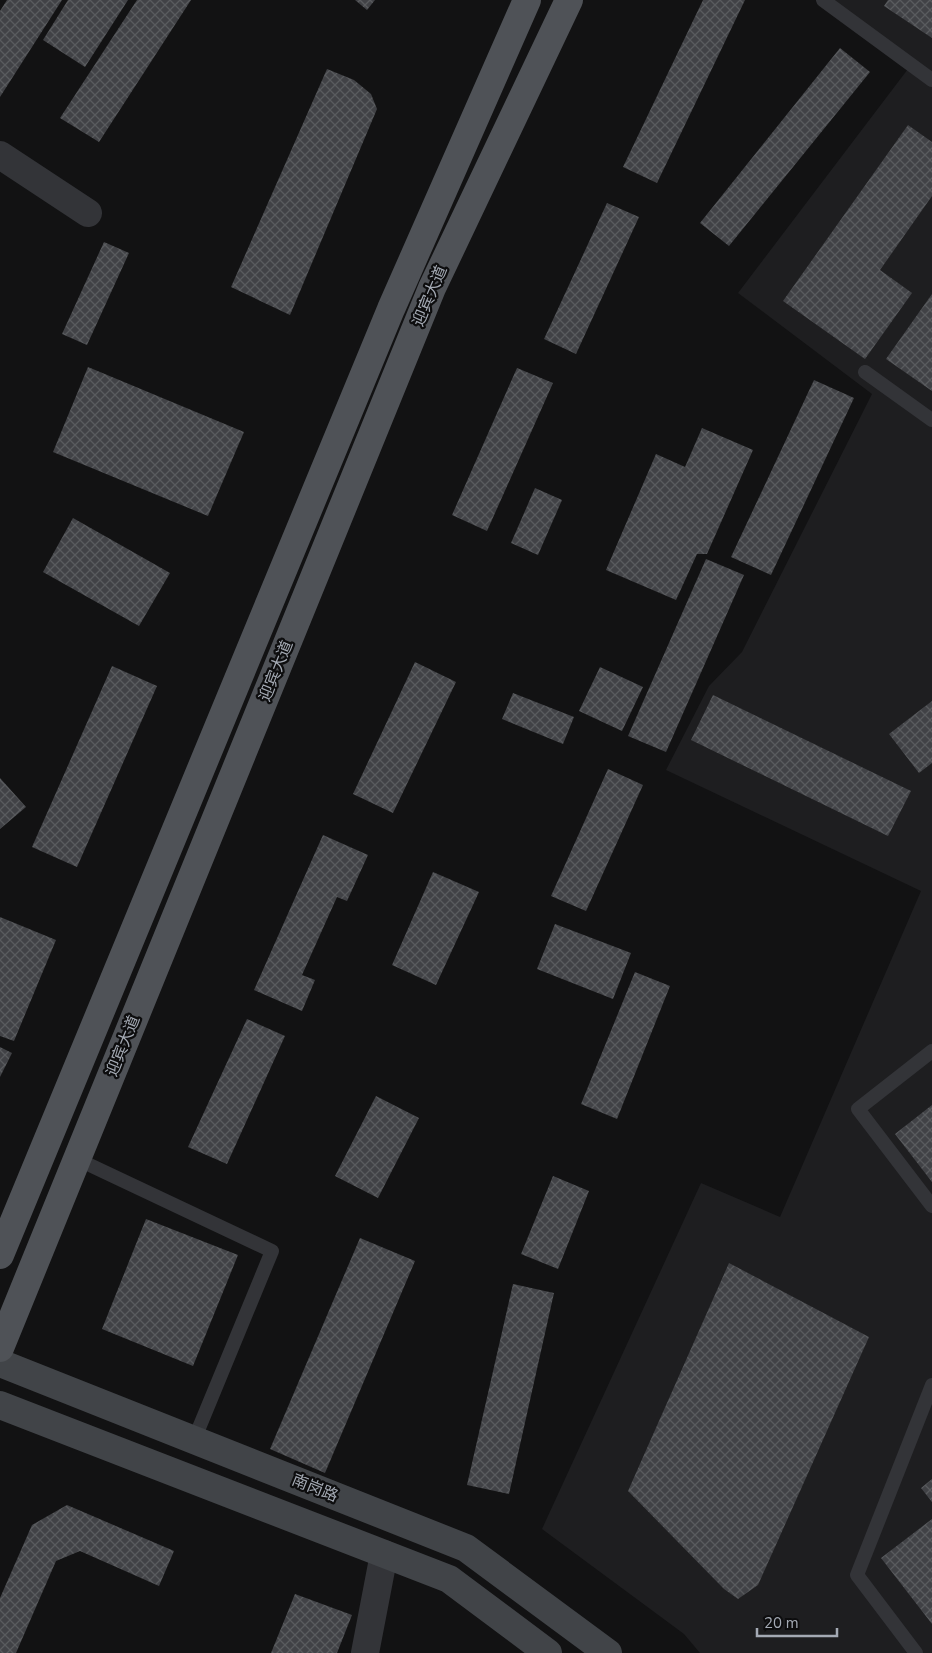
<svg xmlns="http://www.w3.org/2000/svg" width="932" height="1653" font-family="'Nunito Sans','Noto Sans SC',sans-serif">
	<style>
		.built { fill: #1e1e20 }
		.building { fill: url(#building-cross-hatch) }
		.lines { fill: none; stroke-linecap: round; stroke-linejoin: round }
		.lane { stroke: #333438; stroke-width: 14 }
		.street { stroke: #333438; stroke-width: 28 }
		.secondary { stroke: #414448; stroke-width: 28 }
		.primary { stroke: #4f5257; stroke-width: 28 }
		.labels { text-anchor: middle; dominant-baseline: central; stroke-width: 4.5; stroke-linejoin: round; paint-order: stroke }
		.street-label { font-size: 16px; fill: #a4aab4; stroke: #0d0d0e }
	</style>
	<defs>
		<pattern id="building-cross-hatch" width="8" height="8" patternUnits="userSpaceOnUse" patternTransform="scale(1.25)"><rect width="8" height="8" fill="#414246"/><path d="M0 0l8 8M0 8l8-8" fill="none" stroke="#595b5e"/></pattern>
	</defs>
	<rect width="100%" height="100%" fill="#121213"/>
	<path class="built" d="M823 0H932V1653H700L684 1634 542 1529 701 1183 780 1217 921 891 666 770 709 686 742 652 872 394 738 293 911 65Z"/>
	<path class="building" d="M7 0H62L0 97V11Z
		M68 0H128L85 67 43 40Z
		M137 0H191L99 142 60 118Z
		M355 0H375L367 10Z
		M703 0H745L657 183 623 167Z
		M888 0H932V38L884 6Z
		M840 48 870 72 729 246 700 223Z
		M327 69 354 80 371 94 377 109 290 315 231 287Z
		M908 125 932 142V196L880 270 912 293 865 359 783 301Z
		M607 203 639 217 576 354 544 339Z
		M104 242 129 253 87 345 62 334Z
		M932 294V391L886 359Z
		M88 367 244 432 208 516 53 452Z
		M517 368 553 383 487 531 452 515Z
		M814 380 854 398 771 575 731 557Z
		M702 428 753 450 707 554H697L676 600 606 570 656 454 685 467Z
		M535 488 562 500 538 555 511 543Z
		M73 518 170 573 139 626 43 572Z
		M706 559 744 575 666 752 628 736Z
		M415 662 456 682 393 813 353 794Z
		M112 666 157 686 77 867 32 847Z
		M600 667 643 687 622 731 579 711Z
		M513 693 574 717 563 744 502 719Z
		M713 695 911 791 888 836 691 740Z
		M932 701V763L919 773 889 734Z
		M608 769 643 785 586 911 551 896Z
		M0 778 26 807 0 829Z
		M323 835 368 855 347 901 337 897 302 975 315 980 302 1011 254 990Z
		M433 872 479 892 436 985 392 965Z
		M0 917 56 940 14 1041 0 1036Z
		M555 924 631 953 613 999 537 969Z
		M635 972 670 986 617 1119 581 1104Z
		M247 1019 285 1036 227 1164 188 1147Z
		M0 1047 12 1053 0 1077Z
		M376 1096 419 1118 378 1198 335 1176Z
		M932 1105V1182L895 1134Z
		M553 1176 589 1191 558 1269 521 1254Z
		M146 1219 238 1255 193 1366 102 1329Z
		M360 1238 415 1261 325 1473 270 1449Z
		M729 1263 869 1337 758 1585 738 1599 724 1589 628 1491Z
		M513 1284 554 1293 509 1494 467 1485Z
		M932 1479V1502L921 1488Z
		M67 1505 174 1551 159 1586 80 1551 56 1561 16 1653H0V1598L32 1525Z
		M932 1519V1624L881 1558Z
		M295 1594 352 1615 337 1653H271Z"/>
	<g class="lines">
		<path class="lane" d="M823 0 932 80
			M865 372 932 420
			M932 1051 858 1109 932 1206
			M77 1159 272 1251 194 1440
			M916 1653 857 1575 932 1385"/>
		<path class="street" d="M0 155 88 213
			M365 1653 384 1554"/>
		<path class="secondary" d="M0 1363 466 1548 608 1653
			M0 1405 449 1579 548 1653"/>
		<path class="primary" d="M0 1255 391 309 527 0
			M0 1348 432 288 569 0"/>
	</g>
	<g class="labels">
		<g class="street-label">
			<text transform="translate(430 296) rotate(-67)">迎宾大道</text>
			<text transform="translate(276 671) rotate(-68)">迎宾大道</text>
			<text transform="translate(123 1046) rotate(-68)">迎宾大道</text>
			<text transform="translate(315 1488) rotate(22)">南岗路</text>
		</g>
	</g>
	<path d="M757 1628v8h80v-8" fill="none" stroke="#a4aab4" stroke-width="2.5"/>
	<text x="764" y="1628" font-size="15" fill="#a4aab4" stroke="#0d0d0e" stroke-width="4" paint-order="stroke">20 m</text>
</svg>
